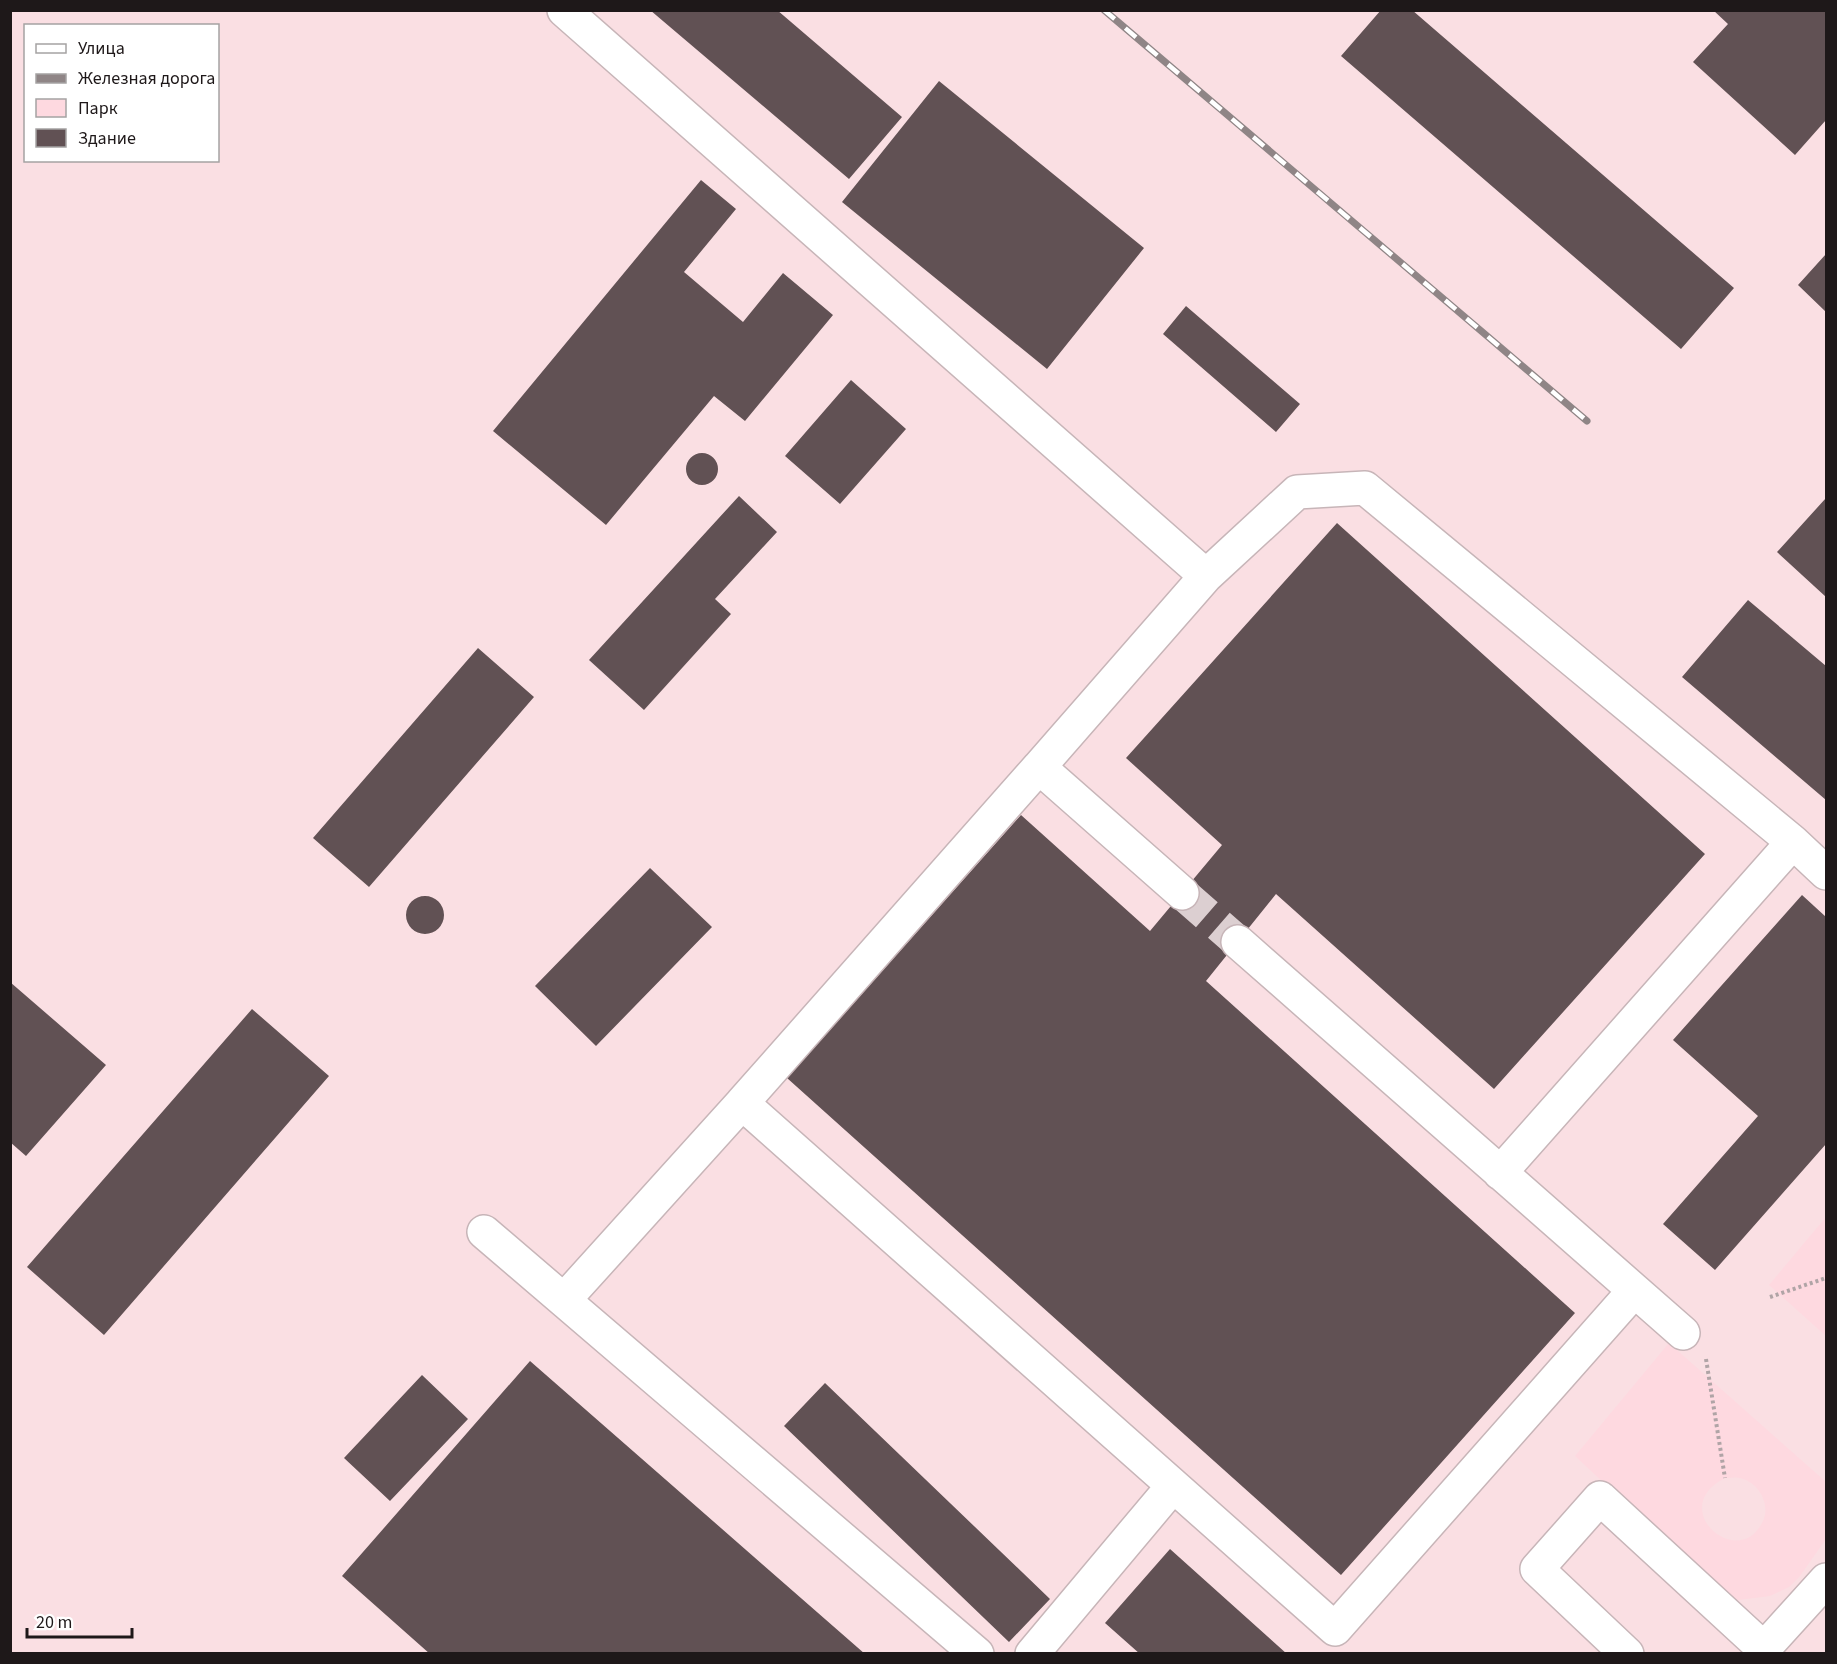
<svg xmlns="http://www.w3.org/2000/svg" width="1837" height="1664" font-family="'Source Sans 3',sans-serif">
	<style>
		.built { fill: #fadfe3; fill-rule: evenodd }
		.green { fill: #fed9e0; fill-rule: evenodd }
		.building { fill: #615154 }
		.lines { fill: none; stroke-linecap: round; stroke-linejoin: round }
		.minor-tunnel { stroke: #dccfd1; stroke-width: 33; stroke-dasharray: 33 16; stroke-linecap: butt }
		.minor-casing { stroke: #c7b5b8; stroke-width: 36 }
		.path { stroke: #b0a4a6; stroke-width: 4; stroke-dasharray: 3 3; stroke-linecap: butt }
		.minor { stroke: #fff; stroke-width: 33 }
		.rail-casing { stroke: #8f8586; stroke-width: 7 }
		.rail { stroke: #fff; stroke-width: 4.5; stroke-dasharray: 14; stroke-linecap: butt }
	</style>
	<rect width="100%" height="100%" fill="#feeff1"/>
	<path class="built" d="M11 11H1826V1653L11 1654ZM26 26H218V160H26Z"/>
	<path class="green" d="M1826 1217V1336L1769 1285Z
		M1669 1343 1826 1482V1539L1800 1576 1789 1587 1770 1596 1730 1601 1575 1456ZM1725 1478C1730 1478 1735 1477 1739 1478 1758 1481 1771 1504 1763 1521 1739 1573 1665 1508 1725 1478Z"/>
	<path class="building" d="M650 10H777L902 117 849 179Z
		M1381 10H1412L1734 288 1681 349 1341 56Z
		M1713 10H1826V120L1795 155 1693 62 1728 24Z
		M939 81 1144 248 1047 369 842 202Z
		M701 180 736 209 684 272 743 322 783 273 833 315 745 421 714 396 606 525 493 431Z
		M1826 254V312L1798 285Z
		M1186 306 1300 404 1276 432 1163 334Z
		M851 380 906 429 840 504 785 456Z
		M686 469a16 16 0 1 1 32 0a16 16 0 1 1-32 0Z
		M739 496 777 532 715 599 731 614 644 710 589 660Z
		M1826 498V597L1777 552Z
		M1337 523 1705 854 1494 1089 1276 894 1206 981 1575 1313 1341 1575 787 1078 1021 815 1150 931 1222 845 1126 758Z
		M1748 600 1826 666V800L1682 677Z
		M478 648 534 697 369 887 313 838Z
		M650 868 712 927 596 1046 535 986Z
		M1802 895 1826 917V1144L1715 1270 1663 1224 1758 1116 1673 1040Z
		M406 915a19 19 0 1 1 38 0a19 19 0 1 1-38 0Z
		M10 982 106 1065 26 1156 10 1142Z
		M252 1009 329 1076 104 1335 27 1267Z
		M530 1361 865 1654H430L342 1576Z
		M422 1375 468 1419 390 1501 344 1458Z
		M825 1383 1050 1599 1009 1642 784 1426Z
		M1170 1549 1287 1654H1140L1105 1623Z"/>
	<g class="lines">
		<path class="minor-tunnel" d="M1182 893 1238 942"/>
		<defs>
			<path id="minor" d="M564 10 1206 576 1039 767 1182 893
				M1206 576 1297 492 1365 488 1793 842 1500 1173
				M1039 767 742 1103 1335 1629 1634 1291
				M1793 842 1826 873
				M1238 942 1683 1333
				M484 1232 977 1654
				M564 1300 742 1103
				M1032 1654 1173 1486
				M1627 1654 1537 1569 1600 1498 1763 1648
				M1759 1654 1826 1580"/>
		</defs>
		<use href="#minor" class="minor-casing"/>
		<path class="path" d="M1770 1297 1826 1278
			M1706 1359 1725 1478"/>
		<use href="#minor" class="minor"/>
		<defs>
			<path id="rail" d="M1104 10 1587 421"/>
		</defs>
		<use href="#rail" class="rail-casing"/>
		<use href="#rail" class="rail"/>
	</g>
	<rect width="1837" height="1664" fill="none" stroke="#1e1819" stroke-width="24"/>
	<rect x="24" y="24" width="195" height="138" fill="#ffffff" stroke="#a5a3a3" stroke-width="1.5"/>
	<rect x="36" y="44" width="30" height="9" fill="#ffffff" stroke="#a5a3a3" stroke-width="1.5"/>
	<text x="78" y="54" font-size="18" fill="#1e1819">Улица</text>
	<rect x="36" y="74" width="30" height="9" fill="#8f8586" stroke="#a5a3a3" stroke-width="1.5"/>
	<text x="78" y="84" font-size="18" fill="#1e1819">Железная дорога</text>
	<rect x="36" y="99" width="30" height="18" fill="#fed9e0" stroke="#a5a3a3" stroke-width="1.5"/>
	<text x="78" y="114" font-size="18" fill="#1e1819">Парк</text>
	<rect x="36" y="129" width="30" height="18" fill="#615154" stroke="#a5a3a3" stroke-width="1.5"/>
	<text x="78" y="144" font-size="18" fill="#1e1819">Здание</text>
	<path d="M27 1628v9h105v-9" fill="none" stroke="#1e1819" stroke-width="3"/>
	<text x="36" y="1628" font-size="18" fill="#1e1819" stroke="#ffffff" stroke-width="4.5" paint-order="stroke">20 m</text>
</svg>
